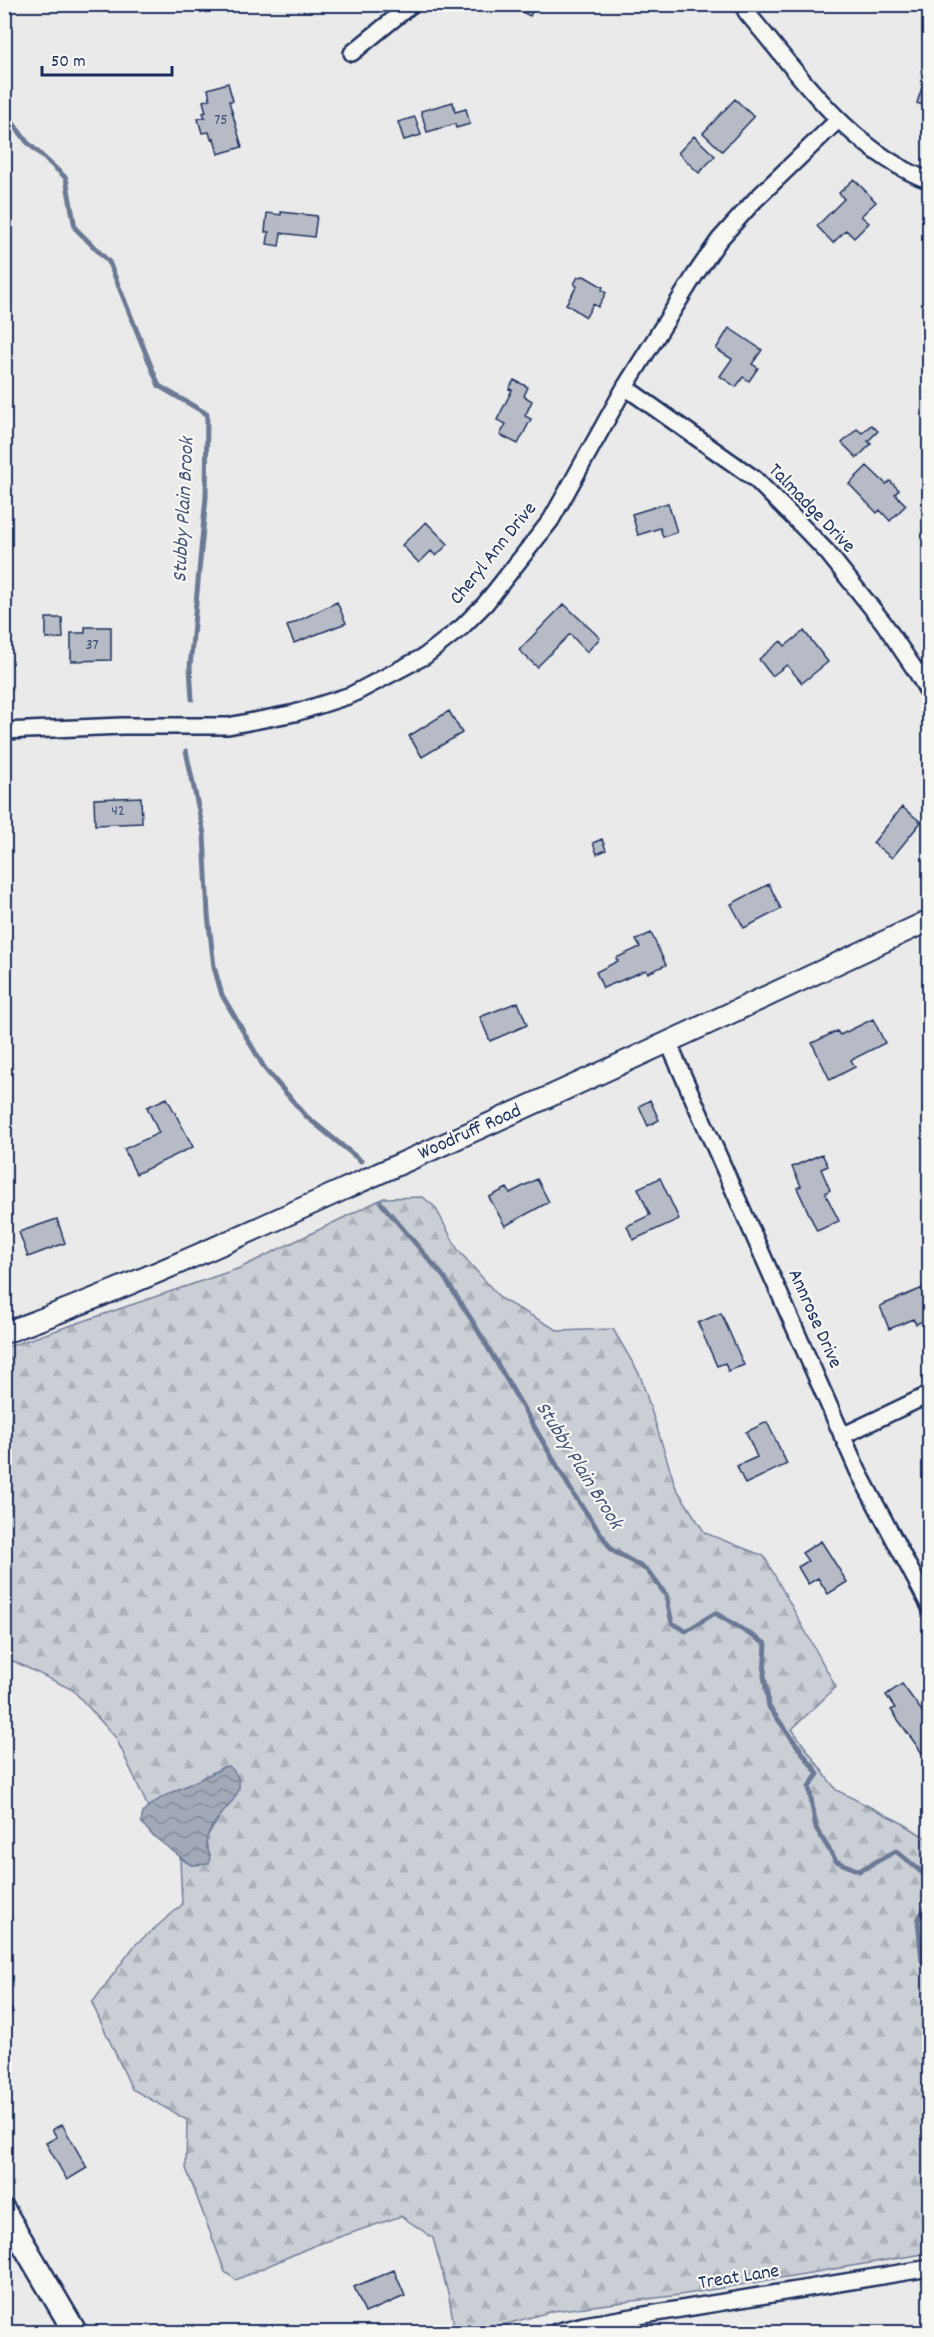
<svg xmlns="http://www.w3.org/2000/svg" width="934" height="2337" font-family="Dekko,sans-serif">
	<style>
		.forest { fill: url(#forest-firs); stroke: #727e9a; stroke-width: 1.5 }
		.water { fill: url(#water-waves); stroke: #6c7995; stroke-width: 1.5 }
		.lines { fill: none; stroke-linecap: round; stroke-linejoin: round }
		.stream { stroke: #6c7995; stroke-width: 5 }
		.building { fill: #b6bbc6; stroke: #1b2f5e; stroke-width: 1.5 }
		.minor-casing { stroke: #1b2f5e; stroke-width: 20 }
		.tertiary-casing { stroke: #1b2f5e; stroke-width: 24 }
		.secondary-casing { stroke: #1b2f5e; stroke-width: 27 }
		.minor { stroke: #f6f6f2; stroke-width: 15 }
		.tertiary { stroke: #f6f6f2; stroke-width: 20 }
		.secondary { stroke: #f6f6f2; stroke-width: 22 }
		.labels { text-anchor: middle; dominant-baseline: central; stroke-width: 4.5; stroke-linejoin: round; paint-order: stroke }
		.number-label { font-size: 16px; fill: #425278 }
		.street-label { font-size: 20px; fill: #1b2f5e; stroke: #f6f6f2 }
		.water-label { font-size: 21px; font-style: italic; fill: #44547a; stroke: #f6f6f2 }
	</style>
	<defs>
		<pattern id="forest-firs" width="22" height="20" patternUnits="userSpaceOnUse" patternTransform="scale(1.5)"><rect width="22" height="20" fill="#caced5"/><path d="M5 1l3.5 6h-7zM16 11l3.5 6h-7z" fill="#adb1b9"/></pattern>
		<pattern id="water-waves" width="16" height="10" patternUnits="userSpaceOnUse" patternTransform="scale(1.5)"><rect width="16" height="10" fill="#a2aaba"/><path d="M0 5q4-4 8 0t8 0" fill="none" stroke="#838b9a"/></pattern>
	</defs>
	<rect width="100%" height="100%" fill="#e9eae9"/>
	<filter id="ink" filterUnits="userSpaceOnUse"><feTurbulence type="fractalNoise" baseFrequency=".0167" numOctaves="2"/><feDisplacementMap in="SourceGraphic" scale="12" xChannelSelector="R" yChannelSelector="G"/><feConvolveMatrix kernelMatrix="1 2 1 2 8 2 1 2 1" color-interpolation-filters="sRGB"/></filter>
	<g filter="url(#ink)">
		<path class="forest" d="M423 1197 435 1207 458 1250 501 1299 559 1331 613 1329 640 1375 676 1488 705 1533 764 1556 836 1687 792 1729 836 1790 904 1824 929 1840V2253L680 2295 553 2311 478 2332H455L449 2297 433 2238 401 2216 313 2246 236 2280 225 2272 186 2168 187 2120 132 2089 92 2003 135 1945 182 1905 180 1858 191 1865 210 1855C199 1836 213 1832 220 1816 223 1807 222 1778 223 1767L148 1807 116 1738 73 1690 5 1657 4 1348 240 1268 384 1198Z"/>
		<path class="water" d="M229 1766C266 1799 189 1820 210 1855L209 1864 191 1865 152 1835 141 1822C142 1820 142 1815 143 1813 152 1796 206 1780 223 1767Z"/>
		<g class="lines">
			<path class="stream" d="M4 111 27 142 66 178 75 228 109 262 159 386 207 414 206 497 190 667 192 699
				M186 751 204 834 208 915 214 967 222 995 265 1069 307 1117 361 1161
				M381 1203 444 1277 473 1322 574 1495 612 1550 647 1570 666 1595 672 1623 686 1631 715 1613 766 1644 764 1675 769 1707 818 1774 809 1787 816 1828 836 1861 859 1871 896 1851 930 1879
				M930 1900 918 1920 922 1961 930 1962"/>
		</g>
		<path class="building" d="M506 4H536L530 16Z
			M926 75 930 77V108L917 103Z
			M228 83 233 101H229L242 147 218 154 214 138 211 139 209 132 202 133 198 119 205 117 203 113 206 112 203 101 210 99 208 89Z
			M735 99 754 117 722 151 703 133Z
			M453 102 455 112 466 109 470 124 456 128 455 124 427 132 421 111Z
			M415 117 421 135 404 140 398 122Z
			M694 136 715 156 699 173 678 153Z
			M854 179 876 202 861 216 869 223 854 238 846 230 833 243 817 226 844 199 839 193Z
			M281 212 317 216 314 237 281 233 279 246 267 244 269 232H265L267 213 281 215Z
			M584 276 603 287 602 290 606 293 598 307 593 304 586 317 566 304 577 286 574 284 578 277Z
			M729 328 762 350 752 364 758 368 749 381 743 377 736 387 720 376 732 359 716 349Z
			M514 380 528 387 524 396 532 401 525 416 531 419 518 444 500 435 506 424 497 420 512 390 509 389Z
			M871 425 878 431 868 441 871 444 857 458 842 443 857 429 862 433Z
			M867 466 886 484 890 481 899 490 895 494 906 505 890 521 880 510 877 513 849 484Z
			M668 503 677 532 663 537 660 528 638 535 632 514Z
			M426 522 448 544 436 556 431 551 419 563 402 545Z
			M337 602 346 623 294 643 287 626Z
			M564 604 600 638 587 652 570 634 537 667 519 650Z
			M46 618H62L63 638 46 639Z
			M85 627H111V660L71 661V633H85Z
			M804 631 828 662 802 683 787 665 772 676 759 659 781 641 785 646Z
			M449 711 462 733 422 757 409 736Z
			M141 797 142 823 95 825 94 799Z
			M902 807 921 822 892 858 873 843Z
			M602 839 606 850 597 854 593 843Z
			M769 884 781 909 744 928 731 904Z
			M651 933 666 965 648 973 646 970 603 988 596 972 618 961 616 958 640 947 636 940Z
			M518 1002 527 1025 490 1041 480 1017Z
			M873 1019 885 1043 851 1060 855 1067 830 1080 812 1043 837 1031 840 1035Z
			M167 1098 193 1147 136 1174 124 1149 159 1133 147 1107Z
			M650 1100 659 1120 648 1126 639 1106Z
			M822 1154 828 1166 821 1169 830 1190 825 1193 839 1221 817 1231 797 1188 801 1186 792 1167Z
			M660 1178 679 1219 633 1240 627 1226 650 1215 638 1188Z
			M537 1179 549 1202 505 1226 489 1197 507 1188 510 1193Z
			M57 1219 65 1243 28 1257 19 1232Z
			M930 1285V1318L916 1324 913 1319 889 1329 880 1306Z
			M721 1313 744 1365 728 1371 725 1363 717 1366 698 1323Z
			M767 1422 787 1464 745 1484 737 1466 757 1457 746 1432Z
			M821 1541 847 1582 828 1594 818 1578 808 1584 798 1567 808 1561 802 1553Z
			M902 1684 930 1722V1748L922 1753 891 1710 895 1708 886 1695Z
			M4 1998 13 2012 4 2017Z
			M62 2124 87 2168 67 2180 46 2143 57 2137 52 2130Z
			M394 2270 405 2296 365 2313 354 2287Z"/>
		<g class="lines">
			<defs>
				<path id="minor" d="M742 4 747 13C801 76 850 151 930 181
					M352 53 412 4
					M625 387 755 479 800 524 827 552 883 622 916 671 930 695
					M4 731 123 726H228L295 713 351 695 425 656 462 627 485 604 551 520 625 387 695 275 719 240 755 200 838 120
					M669 1044 858 1471 930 1607
					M842 1436 930 1394
					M556 2332 584 2325 930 2268"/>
				<path id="tertiary" d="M4 1333C137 1285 265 1225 393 1167 573 1087 751 1004 930 920"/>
				<path id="secondary" d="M4 2211 75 2332"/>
			</defs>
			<use href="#minor" class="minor-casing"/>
			<use href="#tertiary" class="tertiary-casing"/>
			<use href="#secondary" class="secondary-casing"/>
			<use href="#minor" class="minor"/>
			<use href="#tertiary" class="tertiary"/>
			<use href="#secondary" class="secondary"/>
		</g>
	</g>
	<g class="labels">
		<g class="number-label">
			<text x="221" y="120">75</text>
			<text x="92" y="645">37</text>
			<text x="118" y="811">42</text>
		</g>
		<g class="street-label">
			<text transform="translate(811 509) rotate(46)">Talmadge Drive</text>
			<text transform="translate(494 554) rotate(-51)">Cheryl Ann Drive</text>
			<text transform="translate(470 1133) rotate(-24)">Woodruff Road</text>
			<text transform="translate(814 1319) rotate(66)">Annrose Drive</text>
			<text transform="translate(739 2278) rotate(-9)">Treat Lane</text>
		</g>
		<g class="water-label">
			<text transform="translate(185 510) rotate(-87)">Stubby Plain Brook</text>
			<text transform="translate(578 1466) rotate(58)">Stubby Plain Brook</text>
		</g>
	</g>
	<rect width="934" height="2337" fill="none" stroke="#f6f6f2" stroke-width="24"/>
	<rect x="12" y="12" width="910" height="2313" fill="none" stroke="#1b2f5e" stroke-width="2" filter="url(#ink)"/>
	<path d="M42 66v9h130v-9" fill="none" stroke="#1b2f5e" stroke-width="3"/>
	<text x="51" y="66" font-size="18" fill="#1b2f5e" stroke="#f6f6f2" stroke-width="4.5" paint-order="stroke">50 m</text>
</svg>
